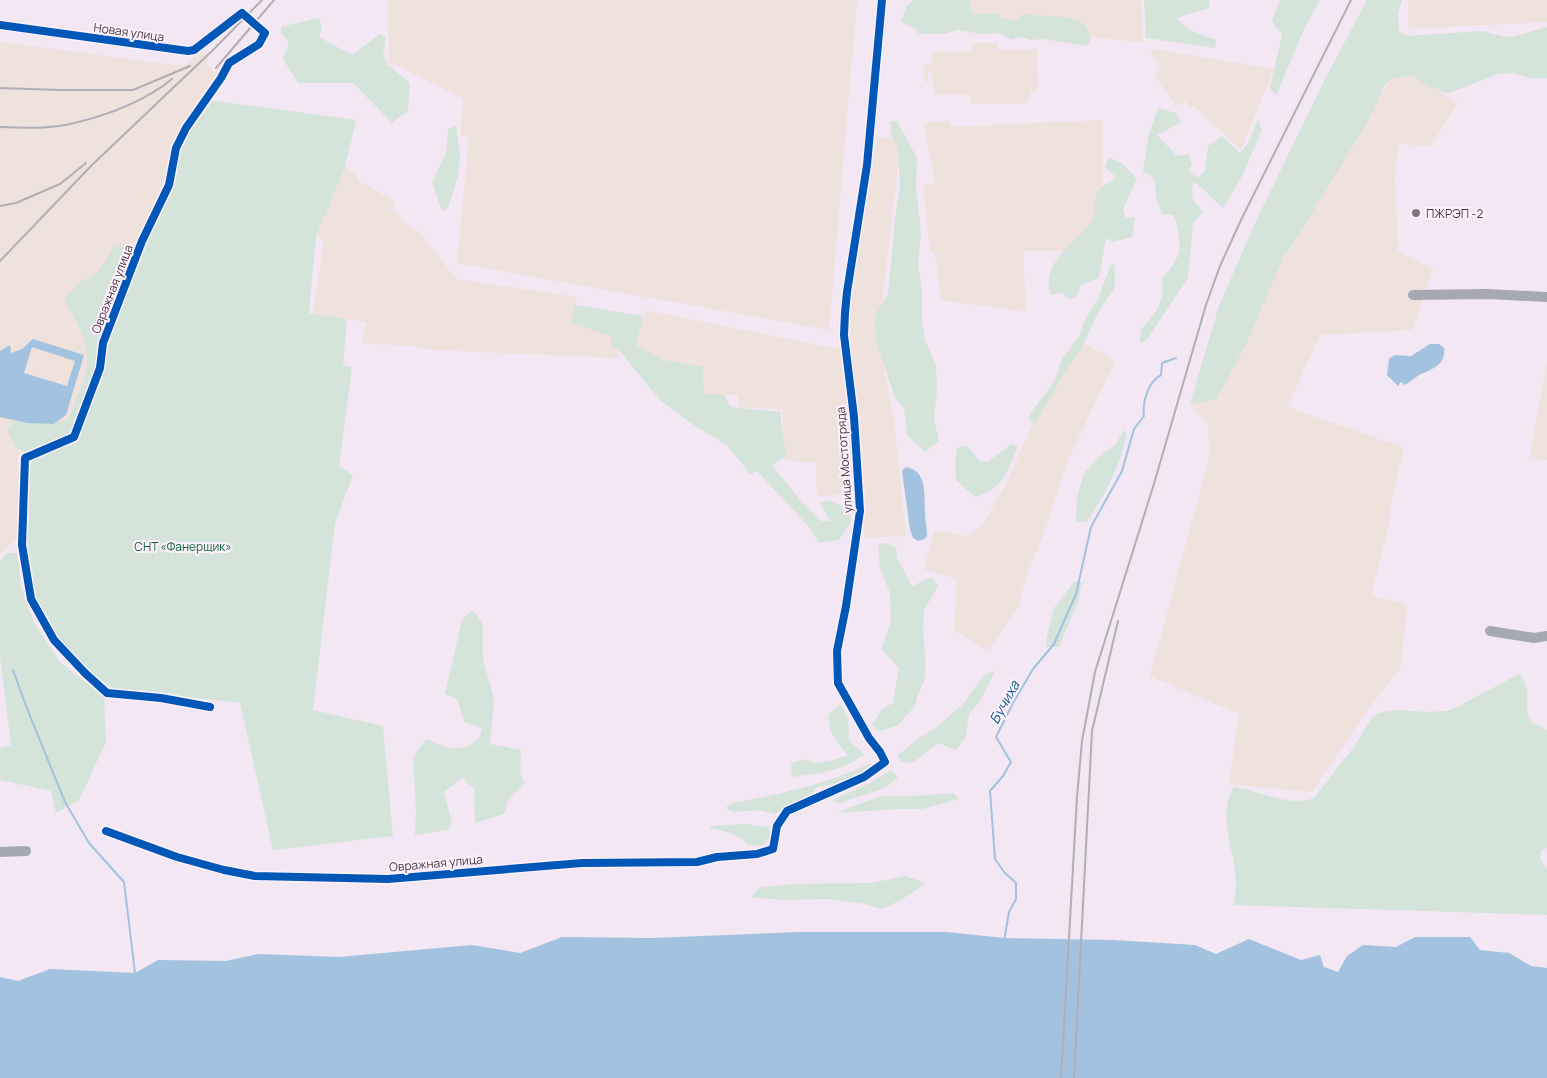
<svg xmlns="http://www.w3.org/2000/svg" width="1547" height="1078" font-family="Manrope,sans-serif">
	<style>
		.industrial { fill: #efe1dc }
		.green { fill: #d4e4da }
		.water { fill: #a3c2e0; fill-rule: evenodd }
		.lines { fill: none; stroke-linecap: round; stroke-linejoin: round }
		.stream { stroke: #a3c2e0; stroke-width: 2 }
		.minor { stroke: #a6a9b1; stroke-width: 10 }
		.rail { stroke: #b1aeb6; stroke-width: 2 }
		.cycleway-casing { stroke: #fff2fe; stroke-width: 11 }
		.cycleway { stroke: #0057b8; stroke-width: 8 }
		.poi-dot { fill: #7f767f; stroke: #fff2fe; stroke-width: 2 }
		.labels { text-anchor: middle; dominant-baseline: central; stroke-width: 4; stroke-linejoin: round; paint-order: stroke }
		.street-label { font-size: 12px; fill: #413941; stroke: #fff2fe }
		.poi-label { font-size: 12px; fill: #413941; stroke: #fff2fe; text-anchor: start }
		.park-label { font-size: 12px; fill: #0e6639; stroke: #fff2fe }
		.water-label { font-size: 14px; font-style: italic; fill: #005989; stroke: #fff2fe }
	</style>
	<rect width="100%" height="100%" fill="#f2e7f2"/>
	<path class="industrial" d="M388 0H857L829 330 457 263 469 138 460 135 463 99 389 62Z
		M964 0H1141L1143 43 964 21Z
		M1408 0H1547V22L1409 29Z
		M0 42 183 66 201 51 208 57 207 65 220 77 184 124 165 188 69 434 18 455V536L0 554Z
		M972 43H997L998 50 1037 49 1038 91H1031L1028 102 1023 104H971L970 95H934L932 72H928V82H925L924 72 925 65H932V52L972 51Z
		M1155 49 1274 69 1241 150 1194 106 1191 108 1185 101 1177 106 1153 74 1161 68 1150 53Z
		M1397 68 1458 102 1430 147 1399 143 1395 174 1398 251 1433 269 1413 330 1320 335 1287 407 1404 448 1388 515 1391 516 1371 595 1407 605 1401 667 1365 713 1312 792 1229 784 1239 714 1150 676 1210 455 1208 424 1190 404 1217 399 1246 344 1284 256 1309 218Z
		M1103 120 1102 251H1023L1026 312 941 300 935 253 930 252 923 185 935 183 924 123 950 121 951 127Z
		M877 138 901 139 878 338 894 420 906 536 865 538 858 454 846 336 856 252Z
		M345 167 355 173 358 181 395 201 393 211 401 215V220L420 232 456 279 577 297 572 322 612 337 611 348 618 349 617 358 434 350 410 346 362 343 366 322 313 314 324 239 316 236Z
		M645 310 843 350 854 494 817 496 816 463 784 460 783 409 739 407 738 395 704 394 703 368 663 360 635 345Z
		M1077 339 1115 361 1067 462 1047 525 1026 577 1019 605 988 651 954 630 957 579 924 569 934 531 968 536 982 526 1006 484 1040 408Z
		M1547 360V460L1530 458Z"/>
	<path class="green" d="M913 0H969L972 14H996L1001 18 1016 21 1023 14C1041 18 1071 12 1085 25 1088 29 1089 35 1091 39L1087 46 1043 39 1031 40 1022 37 1011 40 1000 33 981 34 959 30 943 34H919L916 29 901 22 907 6Z
		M1144 0H1209V8L1176 18 1189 30 1216 40 1215 48 1146 38Z
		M1280 0H1320L1305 27 1276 96 1270 88 1282 35 1272 21Z
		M1367 0H1402L1398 13 1399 31 1407 36 1481 31 1507 37 1516 36 1547 27V78L1532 79 1513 73 1498 74 1455 91 1446 93 1428 86 1412 76 1394 78 1386 83 1369 119 1303 228 1284 256 1246 344 1217 399 1190 404 1219 306 1256 221 1324 81Z
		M319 18 322 27 319 37 352 55 380 34 386 37 383 55 388 65 410 83 408 110 392 123 353 83H298L283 59 289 42 281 33V27Z
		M209 100 356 120 345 167 316 236 309 313 347 319 343 365 352 367 339 466 353 475 335 523 313 710 383 726 393 836 273 850 240 703 114 689 87 670 57 639 35 595 24 543 28 469 35 457 76 443 104 371 109 341 146 242 164 207 184 142Z
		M1158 108 1176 113 1181 122 1157 135 1177 156 1189 154 1192 165 1188 171 1198 178 1205 170 1208 146 1222 136 1240 153 1248 143 1258 120 1262 130 1242 176 1223 208 1196 183 1193 184 1192 198 1203 212 1193 223 1188 278 1146 341 1140 343 1141 329C1157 313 1165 301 1162 278 1184 256 1182 243 1174 215L1162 214 1156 198 1155 180 1143 171 1148 138Z
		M897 121 917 158 916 187 921 232 918 262 922 291V319L925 340 936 365 937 392 934 418 939 441 925 452 907 435 904 409 895 398 876 341 875 315 888 295 896 210 900 188 898 147 891 134 890 122Z
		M456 125 460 156 458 176 448 208 442 211 432 182 446 153 448 129Z
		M1109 157 1123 164 1137 179 1123 209 1125 217 1135 218 1132 237 1113 242 1106 238 1099 278 1081 285 1076 297 1069 299 1062 292 1051 295C1039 261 1077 245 1091 221 1096 213 1095 200 1097 191L1116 177 1105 167Z
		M114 247H127L134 250 96 371 69 434 25 452 16 448 7 430 14 421 54 424 68 420C74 403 84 384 87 365 90 343 75 319 64 300L80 282 98 272Z
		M1111 264 1115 265V287L1099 311 1081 349 1061 379 1035 425 1029 420V415L1054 382 1062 359 1079 337 1086 317 1098 299Z
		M575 305 643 316 636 345 663 360 703 367 704 394H723L731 407 780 412 786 456 772 465 801 501 821 521H830L820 503 830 500 839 505 850 506 851 522 839 540 819 543 809 527 757 471 750 474 727 445 698 428 661 401 618 349 611 348V337L571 322Z
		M1124 430 1127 434C1119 467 1107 494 1086 522L1076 521 1077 497 1084 473 1103 453 1115 445Z
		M1011 444 1018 446C1008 471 1003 489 975 497L956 480 955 461 957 448 966 445 980 461 988 462Z
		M886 543 896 547 897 558 912 586 932 577 938 586 924 610 923 631 925 652V679L917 697 915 706 897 726 879 731 872 725 882 709 893 703 899 668 881 649 891 622 890 593 880 568 878 545Z
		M6 553H17L21 587 34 623 60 662 104 697 106 742 79 800 56 813 51 791 0 780V748L11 745 0 657V562Z
		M1082 581 1078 601 1059 647H1046L1047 636 1054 608 1074 582Z
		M473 610 483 624V660L494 698 490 744 521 750 520 773 525 783 508 800 504 814 475 823 474 788 466 782 463 777 444 792 452 823 448 830 415 835 416 810 413 757 426 739C446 748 460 754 479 739L482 728 464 722 457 699 445 694 462 620Z
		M995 671 980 701 969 714 966 736 956 750 938 743 913 763 900 761 898 755 919 738 938 726 962 705 984 675Z
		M1519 674C1532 687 1525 702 1528 717L1533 723 1547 730V848L1541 851 1540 858 1547 869V915L1233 905C1246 865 1212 824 1234 787 1259 790 1288 808 1314 798L1353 748 1372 718 1379 713 1397 710 1427 712 1447 711 1455 708Z
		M840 704 848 718 849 741 864 754C845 771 817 774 792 777L791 763 807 759 815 763 834 760 848 755C835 738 831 738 828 715Z
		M871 763 868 771 847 782 817 787C807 802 789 803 776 814L758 810 733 812 725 808 733 803C780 794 828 784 871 763Z
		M891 770 898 777C884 793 857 795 838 804L833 800 872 782Z
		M954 793 959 799 922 809H896L837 813 851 807 881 796H914Z
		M746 824 769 827 771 837 762 846 748 845 742 839 731 833 710 828 711 826Z
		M905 876 926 883 901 900 882 909 864 904 828 899 781 900 751 897 760 887 795 884 871 883Z"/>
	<path class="water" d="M33 339 84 355 66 415 54 424 27 423 0 417V351L10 345 11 353 22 349ZM32 347 75 361 67 386 24 373Z
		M1430 344H1439L1444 348C1446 366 1431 369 1419 375 1414 378 1410 382 1405 385L1401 382 1398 386 1387 375 1389 359 1394 355 1411 356Z
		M906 467C928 471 924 495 925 513 925 520 927 528 927 536L924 539 918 541 913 538 910 529 902 471Z
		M798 932H947L1004 938 1113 940 1195 945 1216 954 1249 939 1301 960 1320 955 1324 967 1338 972 1347 956 1363 945 1396 947 1415 937H1470L1480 950 1509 953 1531 966 1547 968V1078H0V977L18 981 50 969 135 973 158 960 226 961 258 954 339 957 472 945 520 953 562 937 652 938Z"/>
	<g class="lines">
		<path class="stream" d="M13 670 26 706 65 802 89 843 124 882 135 973
			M1004 941 1009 912 1016 899V883L1004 872 995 859 990 791 1003 776 1011 762 996 737 1013 703 1033 669 1054 644 1076 594 1091 527 1122 471 1134 429 1144 416C1142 402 1148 382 1161 375L1162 363 1176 358"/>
		<path class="minor" d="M0 25 188 51 194 50 242 13 265 33 259 44 229 63 221 78 186 128 176 148 169 185 142 241 103 343 100 368 74 437 25 458 22 545 31 599 54 640 85 673 107 693 161 698 210 707
			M1413 295 1487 294 1547 297
			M1490 631 1534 638 1547 636
			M106 831 177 857 224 870 255 876 388 879 582 863 697 862 717 857 757 854 773 849 777 826 787 811 864 777 885 762 880 752 869 738 838 683 837 651 846 606 860 511 854 417 844 335 845 313 847 292 867 165 882 0
			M0 852 26 851"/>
		<path class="rail" d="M216 68 274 0
			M0 88 60 90H133L190 66
			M0 127C22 128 48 129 70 124 105 116 144 102 172 79
			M0 206 16 203 60 184 86 163
			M0 261 92 165 214 49 262 0
			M1061 1078 1077 797 1082 741 1095 672 1153 487 1206 305 1220 266 1241 220 1351 0
			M1074 1078 1092 731 1118 621"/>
		<defs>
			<path id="cycleway" d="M0 25 188 51 194 50 242 13 265 33 259 44 229 63 221 78 186 128 176 148 169 185 142 241 103 343 100 368 74 437 25 458 22 545 31 599 54 640 85 673 107 693 161 698 210 707
				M106 831 177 857 224 870 255 876 388 879 582 863 697 862 717 857 757 854 773 849 777 826 787 811 864 777 885 762 880 752 869 738 838 683 837 651 846 606 860 511 854 417 844 335 845 313 847 292 867 165 882 0"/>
		</defs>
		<use href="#cycleway" class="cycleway-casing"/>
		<use href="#cycleway" class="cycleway"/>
	</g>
	<circle class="poi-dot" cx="1416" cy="213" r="5"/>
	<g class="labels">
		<g class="street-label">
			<text transform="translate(129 32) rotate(8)">Новая улица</text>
			<text transform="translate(112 289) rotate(-69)">Овражная улица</text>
			<text transform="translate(844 460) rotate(-94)">улица Мостотряда</text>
			<text transform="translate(436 863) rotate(-5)">Овражная улица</text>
		</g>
		<g class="poi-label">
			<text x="1426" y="213">ПЖРЭП -2</text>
		</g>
		<g class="park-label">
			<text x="183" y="546">СНТ «Фанерщик»</text>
		</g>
		<g class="water-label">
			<text transform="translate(1004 702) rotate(-61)">Бучиха</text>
		</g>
	</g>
</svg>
